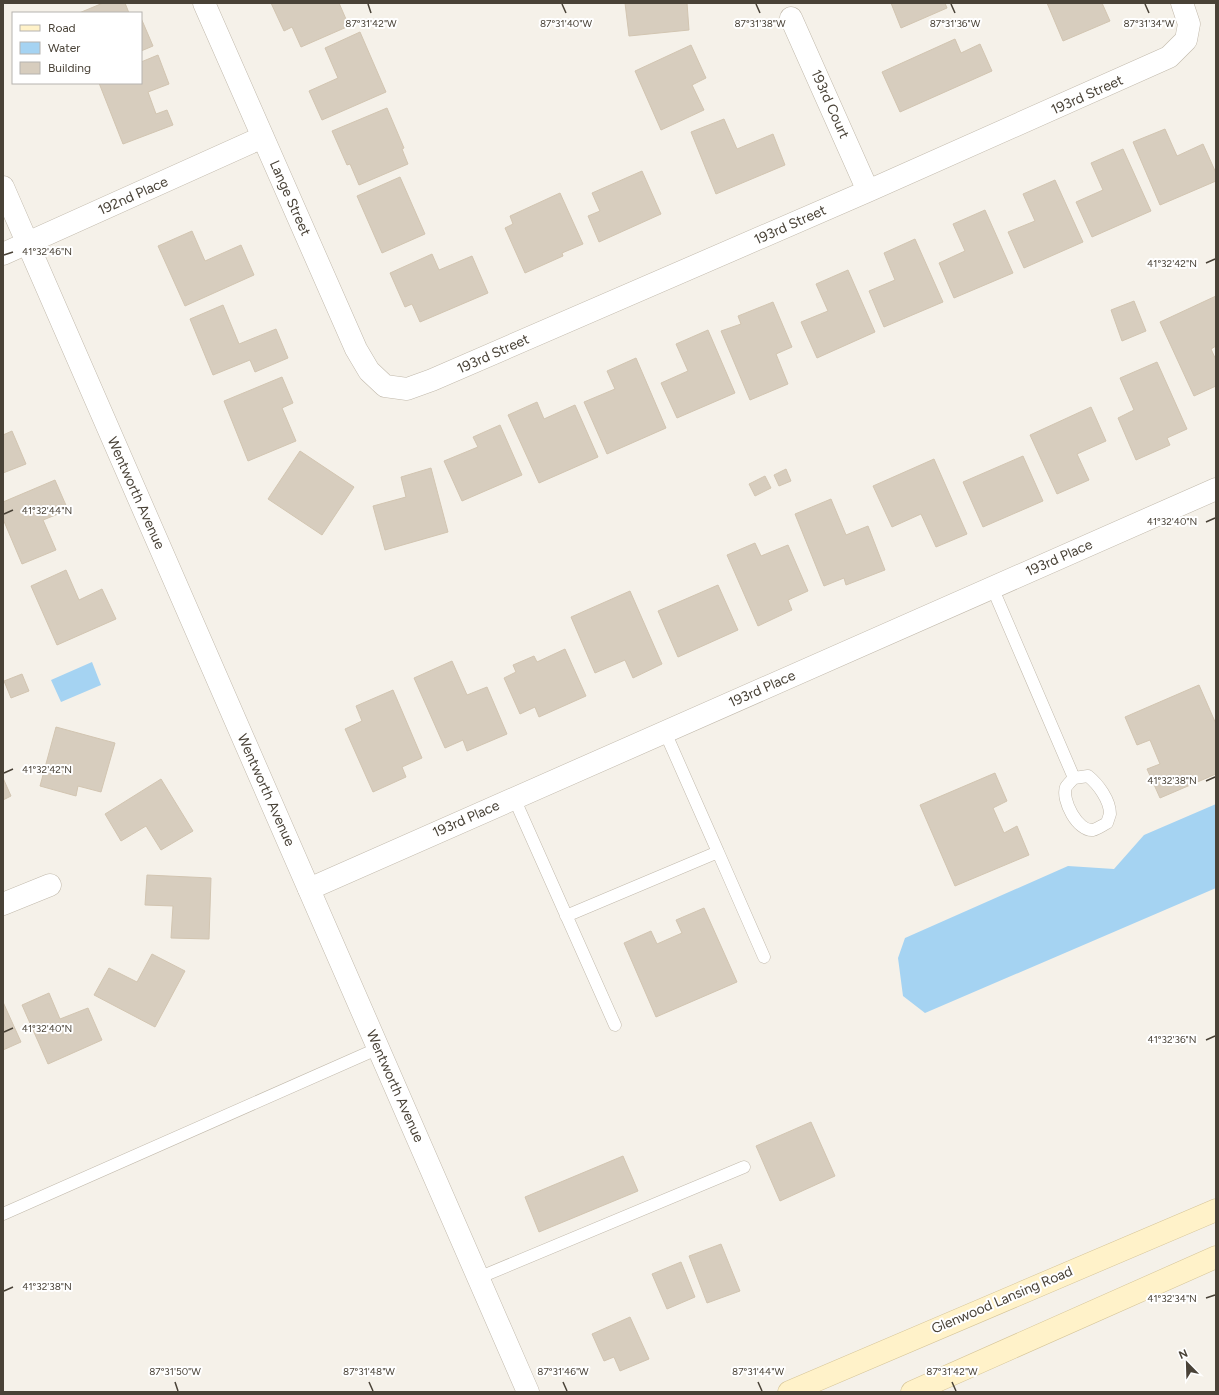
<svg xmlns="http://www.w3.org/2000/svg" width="1219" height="1395" font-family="Figtree,sans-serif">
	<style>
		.water { fill: #a5d3f2 }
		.building { fill: #d7cdbe; stroke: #d2c5b1 }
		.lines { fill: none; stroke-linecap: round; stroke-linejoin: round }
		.service-casing { stroke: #c1b9ab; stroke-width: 13 }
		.minor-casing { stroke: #c1b9ab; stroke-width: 23 }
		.tertiary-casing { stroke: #c1b9ab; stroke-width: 23 }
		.secondary-casing { stroke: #d6c598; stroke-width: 23 }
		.service { stroke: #fff; stroke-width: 12 }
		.minor { stroke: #fff; stroke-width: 22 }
		.tertiary { stroke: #fff; stroke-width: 22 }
		.secondary { stroke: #fff2c9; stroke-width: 22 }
		.ticks { fill: none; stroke: #494237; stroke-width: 1.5 }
		.labels { text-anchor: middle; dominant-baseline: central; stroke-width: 4; stroke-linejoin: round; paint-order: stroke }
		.street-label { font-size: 14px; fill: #494237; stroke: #fff }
		.ticks-label { font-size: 10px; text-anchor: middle; fill: #494237; stroke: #fff; stroke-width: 4; stroke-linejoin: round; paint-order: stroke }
	</style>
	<rect width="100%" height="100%" fill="#f5f1e9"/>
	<path class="water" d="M92 662 101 685 61 702 51 680Z
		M1216 804V888L925 1013 903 996 898 958 905 938 1068 866 1114 869 1144 835Z"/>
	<path class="building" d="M103 3H125L129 13H79Z
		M271 3H339L349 26 301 47 292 27 284 31Z
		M625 3H687L689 30 629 36Z
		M891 3H945L947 8 901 28Z
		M1047 3H1102L1110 21 1063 41Z
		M141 18 153 46 141 51Z
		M360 32 386 92 322 120 309 91 338 78 325 48Z
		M955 39 961 53 980 44 992 71 900 112 882 72Z
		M691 45 706 78 692 85 704 110 661 130 635 71Z
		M158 55 169 84 148 92 156 114 167 110 173 125 123 144 99 83H141V62Z
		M387 108 404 148 402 149 408 164 359 185 350 164 347 165 332 131Z
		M724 119 737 149 773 134 785 165 716 194 691 132Z
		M1165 129 1177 156 1203 144 1216 173V181L1160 205 1133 142Z
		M1123 149 1151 211 1092 237 1076 202 1103 190 1091 163Z
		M642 171 661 214 599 242 588 216 600 211 592 193Z
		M400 177 425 234 382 253 357 196Z
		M1055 180 1083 242 1024 268 1008 232 1035 221 1023 194Z
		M560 193 583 244 562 253 563 256 525 273 505 228 513 224 510 216Z
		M985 210 1013 273 954 298 939 263 965 251 953 224Z
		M192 231 205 261 241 245 254 275 185 306 158 246Z
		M915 239 943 302 884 327 869 291 895 280 884 253Z
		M432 254 439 270 472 256 488 293 420 322 412 304 405 307 390 273Z
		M848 270 875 332 817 358 801 322 828 311 816 284Z
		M1216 296V346L1211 349 1216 360V386L1194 396 1160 322Z
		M1134 301 1146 331 1122 341 1111 310Z
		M773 302 792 347 776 354 788 384 750 400 721 331 741 324 738 316Z
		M223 305 239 344 276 329 288 358 255 372 250 360 213 375 190 319Z
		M708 330 735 393 677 418 661 383 688 371 676 344Z
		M636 358 666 428 607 454 584 402 615 389 607 371Z
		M1157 362 1187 429 1167 438 1170 445 1136 460 1118 418 1134 410 1120 378Z
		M282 377 293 403 282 408 296 441 248 461 224 401Z
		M537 402 544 419 575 405 598 457 539 483 508 415Z
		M1091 407 1106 441 1077 454 1089 480 1057 494 1030 435Z
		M500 425 522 475 462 501 444 461 478 447 473 437Z
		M12 431 26 464 3 473V435Z
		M300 451 354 487 322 535 268 499Z
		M1023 456 1043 501 983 527 963 482Z
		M934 459 967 534 936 547 921 514 892 527 873 486Z
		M431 468 448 532 385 550 373 506 406 497 401 477Z
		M786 469 791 481 779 486 774 475Z
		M765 476 771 488 755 496 749 484Z
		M55 480 68 510 43 520 56 550 22 564 3 519V502Z
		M831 499 846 535 868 526 885 570 846 585 844 578 824 586 795 514Z
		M755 543 761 556 788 545 808 591 788 600 792 610 758 626 727 555Z
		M66 570 79 600 102 589 116 619 57 645 31 586Z
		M718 585 738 630 678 657 658 611Z
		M630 591 662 664 633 678 625 660 595 673 571 617Z
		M565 649 586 696 539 717 535 707 520 714 504 678 516 672 513 665 534 656 537 662Z
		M452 661 467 695 487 687 507 734 467 751 463 740 445 748 414 678Z
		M22 674 29 691 11 698 4 681Z
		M1199 685 1216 724V774L1160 798 1147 769 1160 764 1150 740 1137 745 1125 717Z
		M393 690 422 758 402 767 406 777 373 792 345 729 362 721 356 706Z
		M56 727 115 743 101 792 78 786 76 796 40 786Z
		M995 773 1007 801 993 808 1004 833 1017 826 1029 855 955 886 920 805Z
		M3 778 11 796 3 800Z
		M161 779 193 831 161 850 146 826 121 841 105 814Z
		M147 875 211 878 209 939 171 938 173 906 145 905Z
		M704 908 737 982 656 1017 624 943 651 931 657 944 682 933 676 920Z
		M152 954 185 971 155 1027 94 995 109 968 137 982Z
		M49 993 60 1019 88 1008 102 1040 48 1064 22 1005Z
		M3 1002 21 1042 3 1050Z
		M811 1122 835 1176 780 1201 756 1146Z
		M623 1156 638 1191 539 1232 525 1197Z
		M721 1244 740 1291 707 1303 689 1256Z
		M681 1262 695 1297 667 1309 652 1274Z
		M630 1317 649 1359 620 1371 614 1357 604 1361 592 1334Z"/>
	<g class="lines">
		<defs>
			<path id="service" d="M992 587 1074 778C1072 780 1068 784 1066 787 1061 800 1078 832 1093 830 1097 829 1103 825 1107 823 1108 820 1109 817 1110 814 1110 800 1098 784 1088 776L1074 778
				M514 798 615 1025
				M718 852 764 957
				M566 916 718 852 665 732
				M3 1214 379 1048
				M478 1278 744 1167"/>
			<path id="minor" d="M204 3 356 349 369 371 385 386 407 389 432 380 868 191 1169 57 1186 40 1189 24 1182 3
				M791 18 868 191
				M3 254 263 137
				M309 889 1216 489
				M3 904 50 885"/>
			<path id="tertiary" d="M3 187 528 1392"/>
			<path id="secondary" d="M789 1392 1216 1210
				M912 1392 1216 1257"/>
		</defs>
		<use href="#service" class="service-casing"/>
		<use href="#minor" class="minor-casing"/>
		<use href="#tertiary" class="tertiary-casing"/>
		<use href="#secondary" class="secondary-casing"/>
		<use href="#service" class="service"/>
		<use href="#minor" class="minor"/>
		<use href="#tertiary" class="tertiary"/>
		<use href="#secondary" class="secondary"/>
	</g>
	<path class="ticks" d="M368 4 371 13M562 4 566 13M756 4 760 13M951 4 955 13M1145 4 1149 13M4 255 13 252M1206 263 1215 259M4 514 13 510M1206 522 1215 518M4 773 13 769M1206 781 1215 777M4 1032 13 1028M1206 1040 1215 1036M4 1291 13 1287M1206 1298 1215 1295M175 1382 178 1391M369 1382 373 1391M563 1382 567 1391M758 1382 762 1391M952 1382 956 1391"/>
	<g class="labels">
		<g class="street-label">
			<text transform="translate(1087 95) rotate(-24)">193rd Street</text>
			<text transform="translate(830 104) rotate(66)">193rd Court</text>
			<text transform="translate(133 196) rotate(-24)">192nd Place</text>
			<text transform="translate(290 198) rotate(66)">Lange Street</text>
			<text transform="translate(790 225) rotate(-24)">193rd Street</text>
			<text transform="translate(493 354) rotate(-24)">193rd Street</text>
			<text transform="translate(136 493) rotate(66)">Wentworth Avenue</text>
			<text transform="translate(1059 558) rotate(-24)">193rd Place</text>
			<text transform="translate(762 689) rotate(-24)">193rd Place</text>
			<text transform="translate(266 790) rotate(66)">Wentworth Avenue</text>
			<text transform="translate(466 819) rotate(-24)">193rd Place</text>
			<text transform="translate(395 1086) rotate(66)">Wentworth Avenue</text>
			<text transform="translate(1002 1300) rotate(-23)">Glenwood Lansing Road</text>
		</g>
	</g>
	<g class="ticks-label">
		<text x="371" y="27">87°31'42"W</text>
		<text x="566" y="27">87°31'40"W</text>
		<text x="760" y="27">87°31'38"W</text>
		<text x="955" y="27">87°31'36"W</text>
		<text x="1149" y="27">87°31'34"W</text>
		<text x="47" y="255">41°32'46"N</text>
		<text x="1172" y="267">41°32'42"N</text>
		<text x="47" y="514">41°32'44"N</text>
		<text x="1172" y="525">41°32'40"N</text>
		<text x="47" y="773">41°32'42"N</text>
		<text x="1172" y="784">41°32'38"N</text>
		<text x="47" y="1032">41°32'40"N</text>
		<text x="1172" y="1043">41°32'36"N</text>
		<text x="47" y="1290">41°32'38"N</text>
		<text x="1172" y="1302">41°32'34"N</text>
		<text x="175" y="1375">87°31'50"W</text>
		<text x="369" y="1375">87°31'48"W</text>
		<text x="563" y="1375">87°31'46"W</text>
		<text x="758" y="1375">87°31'44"W</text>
		<text x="952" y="1375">87°31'42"W</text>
	</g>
	<rect width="1219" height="1395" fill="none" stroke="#494237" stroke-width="8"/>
	<rect x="12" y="12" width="130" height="72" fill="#ffffff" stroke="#b6b3af"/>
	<rect x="20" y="25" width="20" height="6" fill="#fff2c9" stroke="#b6b3af"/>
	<text x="48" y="32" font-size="12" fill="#494237">Road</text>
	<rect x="20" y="42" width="20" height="12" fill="#a5d3f2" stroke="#b6b3af"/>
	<text x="48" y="52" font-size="12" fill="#494237">Water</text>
	<rect x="20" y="62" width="20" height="12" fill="#d7cdbe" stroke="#b6b3af"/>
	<text x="48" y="72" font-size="12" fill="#494237">Building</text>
	<g transform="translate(1187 1363) rotate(337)" stroke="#ffffff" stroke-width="3" paint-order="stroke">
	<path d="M0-3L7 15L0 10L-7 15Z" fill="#494237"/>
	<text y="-6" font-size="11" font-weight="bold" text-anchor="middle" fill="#494237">N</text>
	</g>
</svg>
